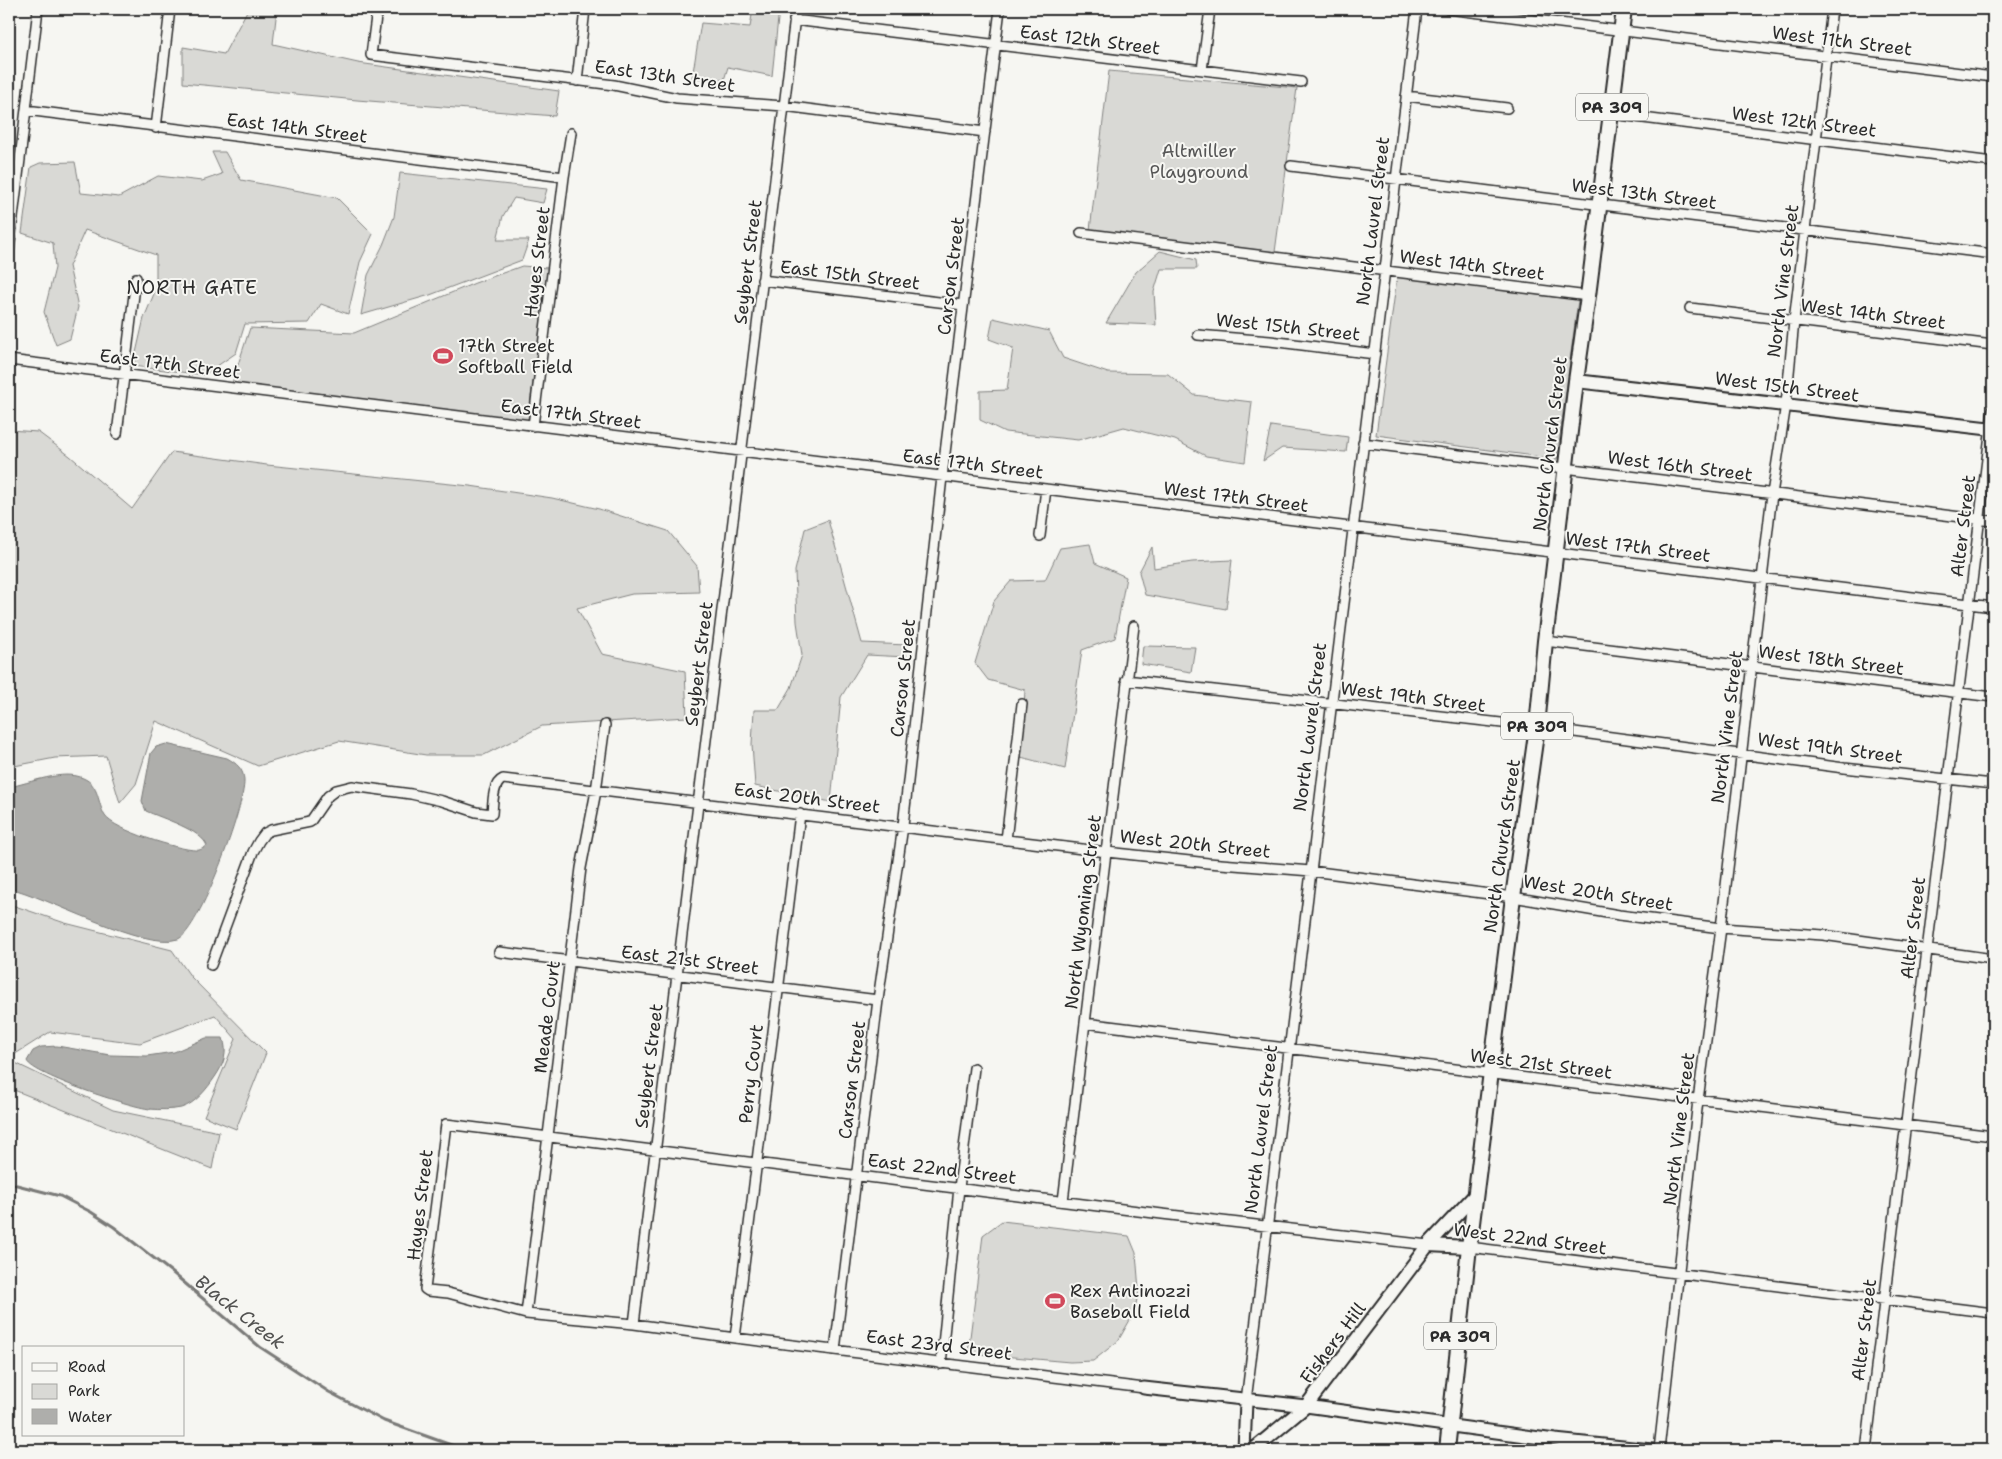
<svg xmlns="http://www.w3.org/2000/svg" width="2002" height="1459" font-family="'Shantell Sans',sans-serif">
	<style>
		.green { fill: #d9d9d5; stroke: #828280 }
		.water { fill: #aeaeab; stroke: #7a7a78 }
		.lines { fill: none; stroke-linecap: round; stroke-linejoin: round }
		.stream { stroke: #7a7a78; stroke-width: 3 }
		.minor-casing { stroke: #2b2b2b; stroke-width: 12 }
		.tertiary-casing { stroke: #2b2b2b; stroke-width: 15 }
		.secondary-casing { stroke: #2b2b2b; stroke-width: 16 }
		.primary-casing { stroke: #2b2b2b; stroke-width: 18 }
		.minor { stroke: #f6f6f2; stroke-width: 9 }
		.tertiary { stroke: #f6f6f2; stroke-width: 11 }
		.secondary { stroke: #f6f6f2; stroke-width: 12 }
		.primary { stroke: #f6f6f2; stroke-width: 14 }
		.labels { text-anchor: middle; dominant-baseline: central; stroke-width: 4; stroke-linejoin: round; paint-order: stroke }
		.shield { fill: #f6f6f2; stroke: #686867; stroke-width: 1 }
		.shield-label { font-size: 16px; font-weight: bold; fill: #2b2b2b }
		.street-label { font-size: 18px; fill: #2b2b2b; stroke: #f6f6f2 }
		.park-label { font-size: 18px; fill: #565656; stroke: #f6f6f2 }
		.poi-label { font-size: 18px; fill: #2b2b2b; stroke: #f6f6f2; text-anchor: start }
		.neighbourhood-label { font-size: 19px; letter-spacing: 1px; fill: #2b2b2b; stroke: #f6f6f2 }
		.water-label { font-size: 19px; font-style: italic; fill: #525251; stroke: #f6f6f2 }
	</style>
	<rect width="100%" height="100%" fill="#f6f6f2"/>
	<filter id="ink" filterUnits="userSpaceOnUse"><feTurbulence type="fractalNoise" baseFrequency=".02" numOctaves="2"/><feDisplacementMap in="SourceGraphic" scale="10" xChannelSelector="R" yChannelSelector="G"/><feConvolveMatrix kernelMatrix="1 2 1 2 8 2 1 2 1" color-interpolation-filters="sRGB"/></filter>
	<g filter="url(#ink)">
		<path class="green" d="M248 9H277L273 44 358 63 559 91 555 116 357 100 183 83V47L224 54Z
			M753 9H779L772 76 728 67 724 80 692 78 701 23 750 27Z
			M1109 71 1297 88 1275 252 1090 230Z
			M212 152H225L241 180 337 198 373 234 360 262 348 314 321 304 309 323 245 324 236 353 204 375 133 366 144 318 156 289V255L85 230 69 266 78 307 70 339 56 345 44 312 55 268 53 243 22 233 31 167 40 163 75 162 81 193 119 197 158 176 202 181 222 174Z
			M400 173 547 189 543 203 514 198 503 216 497 240H529L522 260 430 295 361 315 368 275 383 245 394 217Z
			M1160 251 1196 260 1197 269H1161L1154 292 1156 325 1106 323 1136 272Z
			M522 266 548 268 528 420 232 383 250 328 354 333 475 283Z
			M1397 277 1578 300 1557 459 1376 435Z
			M993 318 1049 331 1063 358 1108 373 1168 374 1194 395 1252 402 1245 462 1206 456 1175 440 1124 427 1078 440 1005 432 980 420V391L1007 390 1013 348 989 339Z
			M1271 426 1348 437 1346 452 1282 448 1263 461Z
			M9 430 38 432 70 456 132 509 172 452 267 465 470 486 552 498 599 509 668 531 697 566 699 592 632 594 577 608 602 654 685 671 687 717 542 726 484 755H426L339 741 258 766 156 721 136 784 120 803 106 756 55 758 9 767Z
			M828 520 862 643 907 645 906 657 867 655 841 697 831 802 755 786 752 744 754 710H778L791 688 802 655 797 622 795 571 805 529Z
			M1090 544 1095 563 1126 577 1115 638 1082 650 1065 769 1021 757 1025 690 988 680 975 663 994 601 1011 581 1045 580 1060 548Z
			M1152 547 1154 568 1192 562 1232 560 1226 609 1145 595 1139 572Z
			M1143 646 1195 647 1191 672 1141 664Z
			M9 904 65 923 172 950 191 977 266 1053 236 1129 204 1116 236 1039 215 1015 140 1043 50 1032 9 1058Z
			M9 1060 113 1110 219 1132 212 1169 9 1088Z
			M1002 1221 1129 1236 1136 1253 1139 1290 1134 1313 1118 1341 1093 1361 1070 1362 968 1353 983 1235Z"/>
		<path class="water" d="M166 744 227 758C236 763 244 769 244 781 245 805 199 932 178 939 143 950 48 897 9 888V787C30 783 63 769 83 778 100 785 97 803 105 816 114 830 179 850 196 850 200 851 203 848 207 846 202 830 161 818 146 811L142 801 151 753 156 747Z
			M206 1038H223C228 1053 224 1064 215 1077 207 1089 195 1104 181 1108 172 1110 160 1110 150 1109 131 1107 34 1076 27 1061L33 1051 41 1047 57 1046 110 1055 147 1056 174 1052Z"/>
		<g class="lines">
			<path class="stream" d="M9 1183 60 1196 91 1212 114 1227 174 1274 260 1347 329 1392 384 1421 465 1450"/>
			<defs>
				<path id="minor" d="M377 9 371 55 614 85 677 98 784 106 985 132
					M1448 9 1993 77
					M794 20 1301 82
					M1202 70 1210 9
					M577 81 585 9
					M1406 96 1507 108
					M26 110 564 177
					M1611 114 1993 162
					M156 128 170 9
					M1291 166 1993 254
					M1081 233 1588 296
					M9 251 38 9
					M762 280 963 305
					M1690 308 1993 345
					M1198 335 1270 341 1375 354
					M9 360 1993 607
					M533 426 564 177 571 133
					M117 434 136 278
					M1363 443 1993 521
					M1040 536 1046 489
					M1545 641 1993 697
					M1126 680 1537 727 1844 768 1993 784
					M1006 840 1022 704
					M499 952 878 1000
					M211 965 253 852 259 841 265 833 271 830 310 822 328 796 336 790 352 786 411 794 442 801 476 812 492 814C493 804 492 784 503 779L1107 852 1208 863 1311 871 1513 897 1619 915 1721 928 1823 935 1993 959
					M1085 1023 1993 1136
					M1063 1201 1134 626
					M1469 1247 1993 1313
					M526 1314 581 868 596 791 605 725
					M634 1324 796 9
					M735 1338 800 814
					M835 1350 878 1000 903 826 942 477 1000 9
					M941 1364 959 1188 974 1068
					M1144 1388 735 1338 634 1324 526 1314 448 1293 428 1291 425 1289 446 1124 1162 1214 1428 1245
					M1246 1401 1417 9
					M1659 1450 1698 1100 1721 928 1772 494 1786 404 1794 321 1832 9
					M1866 1450 1993 410"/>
				<path id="tertiary" d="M1144 1388 1306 1406 1555 1440 1652 1450
					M1244 1450 1246 1401"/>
				<path id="secondary" d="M1576 381 1993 429
					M1428 1245 1469 1247
					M1253 1450 1306 1406 1428 1245 1476 1194"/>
				<path id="primary" d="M1447 1450 1469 1247 1513 897 1537 727 1545 641 1576 381 1588 296 1624 9"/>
			</defs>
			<use href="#minor" class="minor-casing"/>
			<use href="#tertiary" class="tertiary-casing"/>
			<use href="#secondary" class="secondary-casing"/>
			<use href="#primary" class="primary-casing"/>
			<use href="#minor" class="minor"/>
			<use href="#tertiary" class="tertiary"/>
			<use href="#secondary" class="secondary"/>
			<use href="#primary" class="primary"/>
		</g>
	</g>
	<defs>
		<symbol id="stadium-bare" viewBox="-9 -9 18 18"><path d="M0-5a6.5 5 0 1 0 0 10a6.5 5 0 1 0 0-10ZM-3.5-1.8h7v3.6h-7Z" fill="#d1495b" stroke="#f6f6f2" stroke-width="2.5" paint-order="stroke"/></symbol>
	</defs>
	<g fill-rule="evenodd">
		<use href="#stadium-bare" x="429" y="342" width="28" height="28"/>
		<use href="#stadium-bare" x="1041" y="1287" width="28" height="28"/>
	</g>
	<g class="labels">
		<g class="shield">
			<rect x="1576" y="93.5" width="72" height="27" rx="4"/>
			<rect x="1501" y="712.5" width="72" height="27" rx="4"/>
			<rect x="1424" y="1322.5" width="72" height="27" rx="4"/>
		</g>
		<g class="shield-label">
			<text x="1612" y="107">PA 309</text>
			<text x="1537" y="726">PA 309</text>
			<text x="1460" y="1336">PA 309</text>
		</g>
		<g class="street-label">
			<text transform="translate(1090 40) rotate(7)">East 12th Street</text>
			<text transform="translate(1842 41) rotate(7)">West 11th Street</text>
			<text transform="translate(665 76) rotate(8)">East 13th Street</text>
			<text transform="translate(1804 122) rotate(7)">West 12th Street</text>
			<text transform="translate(297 128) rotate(7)">East 14th Street</text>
			<text transform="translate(1644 194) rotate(7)">West 13th Street</text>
			<text transform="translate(1373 221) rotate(-83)">North Laurel Street</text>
			<text transform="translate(537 262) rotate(-83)">Hayes Street</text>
			<text transform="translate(748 262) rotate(-83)">Seybert Street</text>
			<text transform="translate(1472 265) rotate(7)">West 14th Street</text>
			<text transform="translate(850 275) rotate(7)">East 15th Street</text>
			<text transform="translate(951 276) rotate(-83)">Carson Street</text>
			<text transform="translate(1783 281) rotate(-83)">North Vine Street</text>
			<text transform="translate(1873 314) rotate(7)">West 14th Street</text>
			<text transform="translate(1288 327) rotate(6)">West 15th Street</text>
			<text transform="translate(170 364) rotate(7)">East 17th Street</text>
			<text transform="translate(1787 387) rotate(7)">West 15th Street</text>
			<text transform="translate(571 414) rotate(7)">East 17th Street</text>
			<text transform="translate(1550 444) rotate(-83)">North Church Street</text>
			<text transform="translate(973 464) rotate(7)">East 17th Street</text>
			<text transform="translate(1680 466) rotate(7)">West 16th Street</text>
			<text transform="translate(1236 497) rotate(7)">West 17th Street</text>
			<text transform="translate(1963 526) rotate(-83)">Alter Street</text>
			<text transform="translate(1638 547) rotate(7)">West 17th Street</text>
			<text transform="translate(1831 660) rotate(7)">West 18th Street</text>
			<text transform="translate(699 664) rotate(-83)">Seybert Street</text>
			<text transform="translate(903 678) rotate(-84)">Carson Street</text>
			<text transform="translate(1413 697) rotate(7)">West 19th Street</text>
			<text transform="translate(1310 727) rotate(-83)">North Laurel Street</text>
			<text transform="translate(1727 727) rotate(-83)">North Vine Street</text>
			<text transform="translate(1830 748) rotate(7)">West 19th Street</text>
			<text transform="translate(807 798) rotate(7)">East 20th Street</text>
			<text transform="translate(1195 844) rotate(6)">West 20th Street</text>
			<text transform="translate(1502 846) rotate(-82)">North Church Street</text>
			<text transform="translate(1598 893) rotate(9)">West 20th Street</text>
			<text transform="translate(1083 912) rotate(-83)">North Wyoming Street</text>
			<text transform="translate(1913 928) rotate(-83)">Alter Street</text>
			<text transform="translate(690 960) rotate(7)">East 21st Street</text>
			<text transform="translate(547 1017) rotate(-83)">Meade Court</text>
			<text transform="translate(1541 1064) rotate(7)">West 21st Street</text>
			<text transform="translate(649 1066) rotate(-83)">Seybert Street</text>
			<text transform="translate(751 1074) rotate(-83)">Perry Court</text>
			<text transform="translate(852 1080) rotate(-83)">Carson Street</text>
			<text transform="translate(1261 1129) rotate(-83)">North Laurel Street</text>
			<text transform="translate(1679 1129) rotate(-83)">North Vine Street</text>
			<text transform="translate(942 1169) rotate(7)">East 22nd Street</text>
			<text transform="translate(420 1205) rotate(-83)">Hayes Street</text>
			<text transform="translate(1530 1239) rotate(7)">West 22nd Street</text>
			<text transform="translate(1864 1330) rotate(-83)">Alter Street</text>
			<text transform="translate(1333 1343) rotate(-53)">Fishers Hill</text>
			<text transform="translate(939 1345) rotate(7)">East 23rd Street</text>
		</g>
		<g class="park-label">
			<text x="1199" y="151">Altmiller<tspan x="1199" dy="21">Playground</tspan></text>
		</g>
		<g class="poi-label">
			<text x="458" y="346">17th Street<tspan x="458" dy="21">Softball Field</tspan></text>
			<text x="1070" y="1291">Rex Antinozzi<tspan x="1070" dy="21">Baseball Field</tspan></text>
		</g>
		<g class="neighbourhood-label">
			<text x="192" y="287">NORTH GATE</text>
		</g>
		<g class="water-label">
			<text transform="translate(240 1312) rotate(38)">Black Creek</text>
		</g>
	</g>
	<rect width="2002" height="1459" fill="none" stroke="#f6f6f2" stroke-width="30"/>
	<rect x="15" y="15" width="1972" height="1429" fill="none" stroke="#2b2b2b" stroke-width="2" filter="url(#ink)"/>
	<rect x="22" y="1346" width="162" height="90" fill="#f6f6f2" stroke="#a5a5a2"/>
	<rect x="32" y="1363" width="25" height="8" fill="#f6f6f2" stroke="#a5a5a2"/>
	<text x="68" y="1372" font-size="15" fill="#2b2b2b">Road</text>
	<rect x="32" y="1384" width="25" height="15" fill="#d9d9d5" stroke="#a5a5a2"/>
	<text x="68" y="1396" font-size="15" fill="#2b2b2b">Park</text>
	<rect x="32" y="1409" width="25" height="15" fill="#aeaeab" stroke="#a5a5a2"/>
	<text x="68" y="1422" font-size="15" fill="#2b2b2b">Water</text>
</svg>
